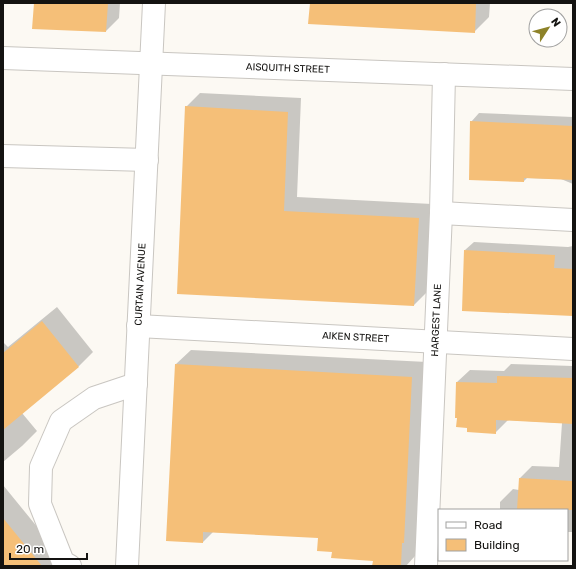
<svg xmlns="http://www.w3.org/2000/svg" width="576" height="569" font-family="Rubik,sans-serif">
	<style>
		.shadow { fill: #0003 }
		.building { fill: #f5bf78 }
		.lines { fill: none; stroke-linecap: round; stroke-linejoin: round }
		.minor-casing { stroke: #c9c6c1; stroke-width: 24 }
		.minor { stroke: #fff; stroke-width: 22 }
		.labels { text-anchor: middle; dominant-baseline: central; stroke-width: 3; stroke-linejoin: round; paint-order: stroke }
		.street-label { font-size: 10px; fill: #141311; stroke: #fff }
	</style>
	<rect width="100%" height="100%" fill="#fcf9f3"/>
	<path class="shadow" d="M15 3H120L119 18 106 31 35 4Z
		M311 3H490L489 17 474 32Z
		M200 93 301 98 297 197 432 204 428 291 414 305 178 293 186 107Z
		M479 113 573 117V184L561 179 527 178 524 181 471 122Z
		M474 242 568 247 573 246V315L465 250Z
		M57 307 93 352 79 366 22 413 37 431 22 446 3 462V342L8 347Z
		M191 350 427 362 415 556 406 566H373L374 560 333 551 319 537 213 532 203 542 176 364Z
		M511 364 573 366V532H567V510H500V502L513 489 519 490 520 478 532 466 559 467 562 423 508 420 495 433 457 382 470 370 504 371Z
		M3 485 69 566H3Z"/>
	<path class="building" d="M34 3H108L106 32 32 29Z
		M310 3H476L475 33 308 24Z
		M185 106 288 112 284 211 419 218 414 306 177 294Z
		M470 121 573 126V180L524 178V182L469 180Z
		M464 250 555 255 554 268 573 269V316L462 311Z
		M42 321 79 367 3 430V353Z
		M175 364 412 377 404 543H402L401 566H372L373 561 331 558 332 552 317 551 318 538 203 532V543L166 541Z
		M497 376 573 378V424L496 420V434L467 432V428L456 427 457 418H455L456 382 497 383Z
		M519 478 573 481V510H517Z
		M3 518 42 566H3Z"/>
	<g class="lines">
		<defs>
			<g id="minor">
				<path id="s1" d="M3 58 573 79"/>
				<path d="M3 156 147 160"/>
				<path d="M441 213 573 220"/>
				<path id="s2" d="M138 326 573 349"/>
				<path d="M70 566 63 562 40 504 41 467 61 421 94 398 136 384"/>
				<path id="s3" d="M127 566 154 3"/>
				<path id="s4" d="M426 566 441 213 444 74"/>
			</g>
		</defs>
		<use href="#minor" class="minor-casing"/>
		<use href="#minor" class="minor"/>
	</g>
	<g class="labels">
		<g class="street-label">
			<text stroke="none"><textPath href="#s1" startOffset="285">AISQUITH STREET</textPath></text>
			<text stroke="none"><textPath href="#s3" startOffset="282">CURTAIN AVENUE</textPath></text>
			<text stroke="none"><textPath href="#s4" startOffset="246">HARGEST LANE</textPath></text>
			<text stroke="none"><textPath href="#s2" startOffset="218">AIKEN STREET</textPath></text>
		</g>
	</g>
	<rect width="576" height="569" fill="none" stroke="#141311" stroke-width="8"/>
	<rect x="438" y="509" width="130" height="52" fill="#ffffff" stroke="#a1a1a0"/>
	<rect x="446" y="522" width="20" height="6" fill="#ffffff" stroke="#a1a1a0"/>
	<text x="474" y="529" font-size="12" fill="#141311">Road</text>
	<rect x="446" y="539" width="20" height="12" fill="#f5bf78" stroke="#a1a1a0"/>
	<text x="474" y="549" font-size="12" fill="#141311">Building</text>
	<g transform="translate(548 28) rotate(54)"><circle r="19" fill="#ffffff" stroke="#a1a1a0"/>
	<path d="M0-3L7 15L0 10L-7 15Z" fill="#8d8229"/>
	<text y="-6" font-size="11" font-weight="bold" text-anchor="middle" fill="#141311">N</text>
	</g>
	<path d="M10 553v6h77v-6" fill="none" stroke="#141311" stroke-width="2"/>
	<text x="16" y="553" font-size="12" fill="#141311" stroke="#ffffff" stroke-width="3" paint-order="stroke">20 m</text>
</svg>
